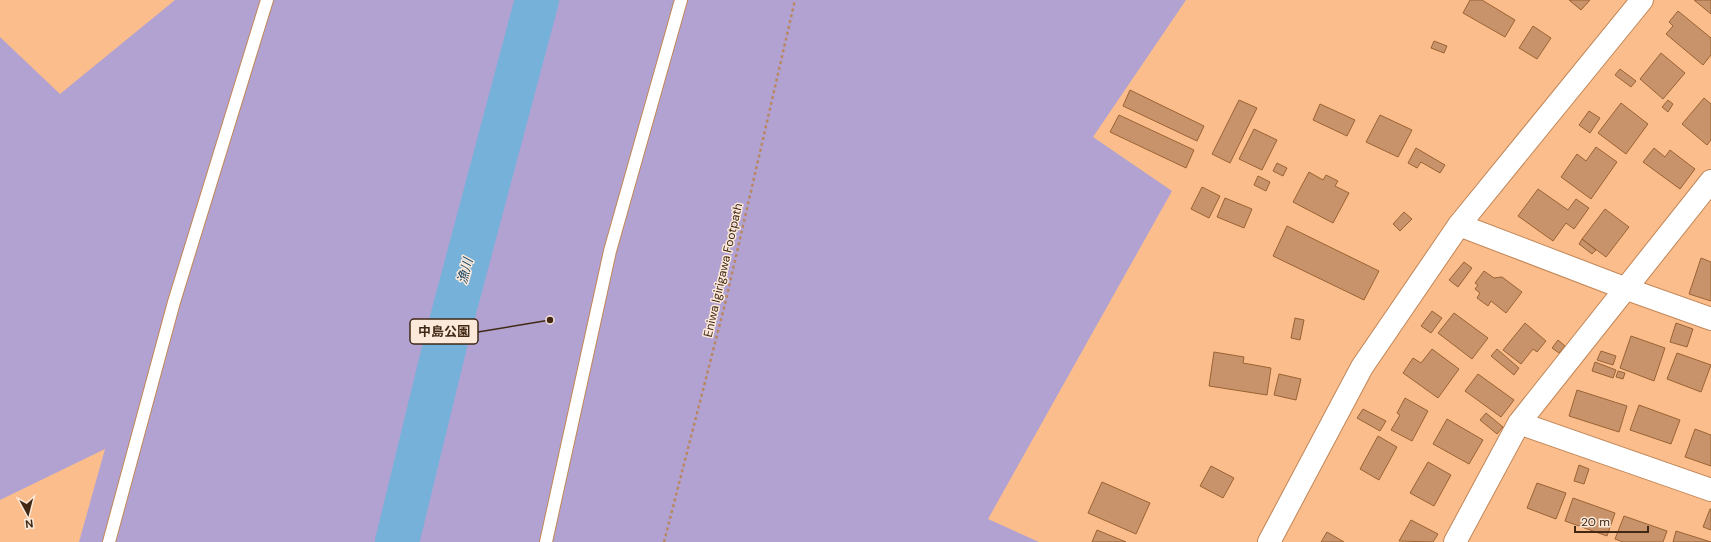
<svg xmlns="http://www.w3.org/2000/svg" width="1711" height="542" font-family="'DM Sans','Noto Sans JP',sans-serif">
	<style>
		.green { fill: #b1a2d2 }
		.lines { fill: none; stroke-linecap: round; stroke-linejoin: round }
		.river { stroke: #76b1d9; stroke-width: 44 }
		.building { fill: #c8936a; stroke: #9b6333 }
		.lane-casing { stroke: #c18657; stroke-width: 14 }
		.street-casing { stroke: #c18657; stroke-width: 24 }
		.secondary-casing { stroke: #c18657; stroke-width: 24 }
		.path { stroke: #b98862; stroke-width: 2.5; stroke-dasharray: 3 3; stroke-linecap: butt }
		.lane { stroke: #fff; stroke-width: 12 }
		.street { stroke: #fff; stroke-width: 22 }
		.secondary { stroke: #fff; stroke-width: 22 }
		.labels { text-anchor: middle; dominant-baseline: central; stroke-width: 3; stroke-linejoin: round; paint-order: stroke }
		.street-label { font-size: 12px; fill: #402814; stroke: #fce9da }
		.water-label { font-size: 13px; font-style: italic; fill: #1a4864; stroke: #fce9da }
		.leader { fill: none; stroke: #402814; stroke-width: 1.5 }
		.callout-dot { fill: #402814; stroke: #fce9da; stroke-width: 1.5 }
		.callout { fill: #fce9da; stroke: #402814; stroke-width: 1.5 }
		.callout-label { font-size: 13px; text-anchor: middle; font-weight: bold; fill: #402814 }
	</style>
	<rect width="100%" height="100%" fill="#fbbd8c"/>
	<path class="green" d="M175 0H1186L1093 137 1172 191 988 519 1039 542H79L105 449 0 500V37L60 94Z"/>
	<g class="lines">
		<path class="river" d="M397 542 445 345 537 0"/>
	</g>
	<path class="building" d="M1470 0H1482L1515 20 1505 37 1463 13Z
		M1569 0H1590L1581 10Z
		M1694 0H1711V14Z
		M1678 11 1711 38V55L1703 65 1666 34 1673 26 1669 22Z
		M1533 26 1551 38 1537 59 1519 48Z
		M1434 41 1447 46 1444 53 1431 48Z
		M1661 53 1685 73 1663 99 1640 79Z
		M1620 69 1636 81 1631 87 1615 75Z
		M1130 90 1204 126 1197 141 1123 106Z
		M1704 98 1711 104V140L1707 145 1682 124Z
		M1239 100 1257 108 1230 163 1212 154Z
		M1668 100 1673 104 1668 112 1662 107Z
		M1621 103 1648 124 1626 154 1598 133Z
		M1320 104 1355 120 1347 136 1313 120Z
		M1589 111 1600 118 1590 133 1579 125Z
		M1119 115 1194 150 1186 168 1110 132Z
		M1380 115 1412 130 1398 157 1366 142Z
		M1254 129 1277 140 1262 170 1239 159Z
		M1596 147 1617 162 1591 199 1561 177 1577 154 1586 161Z
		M1416 148 1445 165 1440 173 1421 162 1417 168 1408 163Z
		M1654 148 1665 157 1670 150 1695 169 1680 189 1643 162Z
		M1277 163 1287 168 1283 176 1273 171Z
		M1309 172 1323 180 1326 175 1338 181 1335 186 1349 193 1333 223 1293 202Z
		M1258 176 1270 182 1266 191 1254 185Z
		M1202 187 1220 196 1209 218 1191 209Z
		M1538 189 1568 210 1576 199 1589 208 1574 229 1566 223 1553 241 1518 216Z
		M1225 198 1252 209 1244 228 1217 217Z
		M1605 209 1629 227 1606 257 1582 239Z
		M1404 212 1412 219 1400 231 1393 224Z
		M1287 226 1379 271 1364 300 1273 256Z
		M1582 239 1596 250 1592 254 1579 244Z
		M1701 258 1711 262V301L1689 294Z
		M1464 262 1472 268 1458 287 1449 280Z
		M1484 271 1494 278 1502 277 1522 292 1506 313 1491 301 1488 306 1477 298 1480 293 1475 289 1478 285 1475 283Z
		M1432 311 1442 318 1431 333 1421 326Z
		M1454 313 1488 338 1472 359 1438 333Z
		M1295 318 1304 320 1300 340 1291 338Z
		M1525 323 1546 341 1537 352 1533 349 1521 364 1503 350Z
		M1676 323 1693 329 1687 347 1670 342Z
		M1631 336 1665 348 1654 381 1620 368Z
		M1558 340 1565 346 1559 353 1552 348Z
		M1432 349 1459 369 1438 398 1403 373 1413 358 1421 363Z
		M1497 349 1519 368 1514 375 1491 356Z
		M1601 351 1616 356 1613 365 1597 360Z
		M1214 352 1244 357 1243 363 1271 368 1267 395 1209 386Z
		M1677 353 1711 365 1701 392 1667 379Z
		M1595 362 1616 370 1613 378 1592 371Z
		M1618 371 1625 373 1623 379 1616 377Z
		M1279 374 1301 379 1296 400 1274 395Z
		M1478 374 1514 400 1501 417 1465 391Z
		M1577 390 1627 406 1619 432 1569 416Z
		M1405 398 1428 411 1412 441 1391 430 1400 415 1397 413Z
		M1639 405 1680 420 1671 444 1630 430Z
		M1363 409 1386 421 1380 431 1357 418Z
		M1486 413 1503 427 1497 434 1480 420Z
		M1447 419 1483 440 1469 464 1433 444Z
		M1695 429 1711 435V466L1685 457Z
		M1378 436 1397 447 1379 480 1360 469Z
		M1428 462 1451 475 1434 506 1410 493Z
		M1579 465 1589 469 1584 484 1574 481Z
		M1211 466 1234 478 1223 498 1200 486Z
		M1102 482 1150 503 1136 534 1088 513Z
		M1537 483 1566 493 1556 519 1527 508Z
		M1573 498 1615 513 1607 536 1565 521Z
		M1710 509H1711V530L1703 527Z
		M1624 516 1667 531 1663 542H1623L1615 539Z
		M1411 520 1438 534 1433 542 1399 541Z
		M1097 530 1126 542H1092Z
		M1676 531 1711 542H1673Z
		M1327 532 1344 542H1321Z"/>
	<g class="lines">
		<defs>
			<path id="lane" d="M109 542 174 302 267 0
				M546 542 610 251 681 0"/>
			<path id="street" d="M1459 225 1624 288 1711 319
				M1519 423 1711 490
				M1455 542 1519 423 1711 181"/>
			<path id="secondary" d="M1269 542 1362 367 1459 225 1642 0"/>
		</defs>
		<use href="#lane" class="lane-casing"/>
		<use href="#street" class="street-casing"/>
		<use href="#secondary" class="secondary-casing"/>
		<path class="path" d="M664 542 725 304 795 0"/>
		<use href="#lane" class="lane"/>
		<use href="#street" class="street"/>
		<use href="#secondary" class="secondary"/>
	</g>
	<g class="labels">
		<g class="street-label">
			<text transform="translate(723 270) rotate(-77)">Eniwa Igirigawa Footpath</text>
		</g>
		<g class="water-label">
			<text transform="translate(465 271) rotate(-75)">漁川</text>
		</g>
	</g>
	<path class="leader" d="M550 320L478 332"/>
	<circle class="callout-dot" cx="550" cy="320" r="4"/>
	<rect class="callout" x="410" y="319" width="68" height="25" rx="4"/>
	<g class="callout-label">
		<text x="444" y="336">中島公園</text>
	</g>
	<g transform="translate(28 514) rotate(173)" stroke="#fce9da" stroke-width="3" paint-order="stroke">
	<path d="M0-3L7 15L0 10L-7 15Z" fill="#402814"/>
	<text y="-6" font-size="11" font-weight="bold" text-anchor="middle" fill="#402814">N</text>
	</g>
	<path d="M1575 526v6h73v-6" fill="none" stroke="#402814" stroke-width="2"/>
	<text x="1581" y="526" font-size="12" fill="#402814" stroke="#fce9da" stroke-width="3" paint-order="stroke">20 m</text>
</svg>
